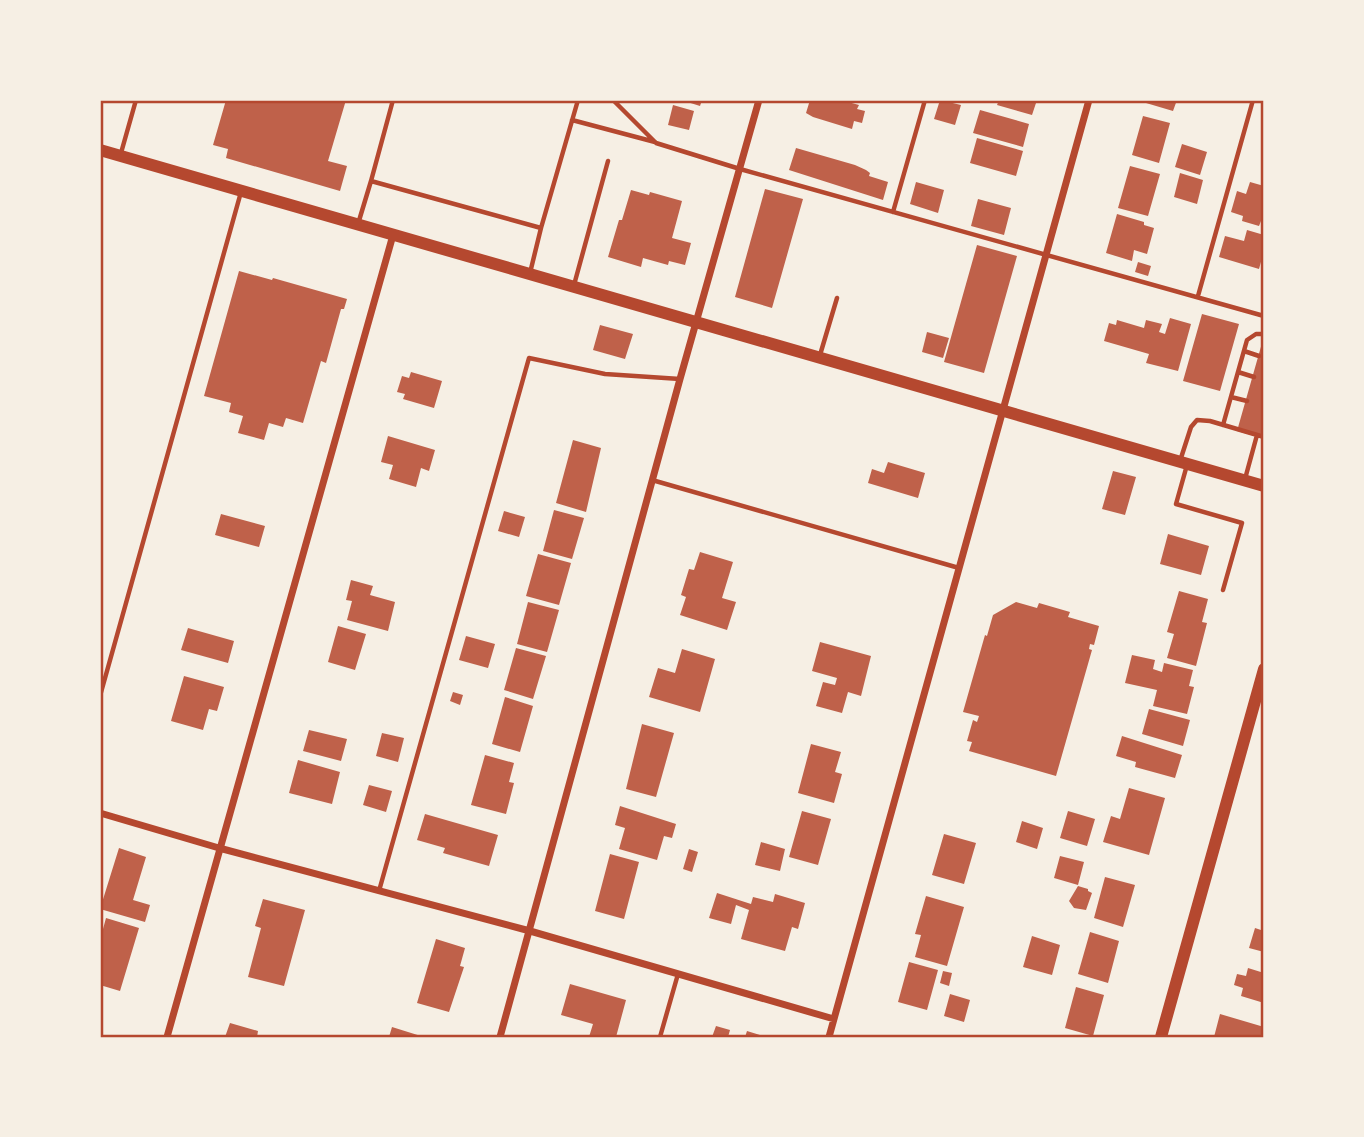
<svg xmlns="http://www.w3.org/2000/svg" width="1364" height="1137" font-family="Merriweather,serif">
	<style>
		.building { fill: #bf614a }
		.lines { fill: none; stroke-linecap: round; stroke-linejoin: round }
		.service { stroke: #b5482f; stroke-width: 4.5 }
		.minor { stroke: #b5482f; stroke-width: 7 }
		.tertiary { stroke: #b5482f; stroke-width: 12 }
		.secondary { stroke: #b5482f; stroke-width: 12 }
		.neatline { fill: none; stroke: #b5482f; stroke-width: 2.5 }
	</style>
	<rect width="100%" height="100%" fill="#f6efe4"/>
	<path class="building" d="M226 100H346L328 161 347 166 340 191 226 158 228 149 213 145Z
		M681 100H702L700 106Z
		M810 100H841L859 105 857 109 865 111 862 123 854 121 852 129 813 117 806 113Z
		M940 100 961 105 955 125 934 119Z
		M999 100H1037L1032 115 997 105Z
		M1147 100H1177L1173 111 1146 103Z
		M673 105 694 111 689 130 668 125Z
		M980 110 1029 124 1023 147 973 133Z
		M1143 116 1170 123 1159 163 1132 155Z
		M977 138 1023 151 1016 176 970 163Z
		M1182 144 1207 152 1200 175 1175 167Z
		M796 148 855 165 866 170 870 173 869 176 888 182 883 200 789 170Z
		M1130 166 1160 174 1148 216 1118 208Z
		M1180 173 1203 180 1197 204 1174 197Z
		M916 182 944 190 938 213 910 204Z
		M1250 182 1264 186 1261 198 1264 199V222L1261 221 1259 226 1242 221 1243 216 1231 212 1237 191 1246 194Z
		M765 189 803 199 772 308 735 297Z
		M631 190 649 195 650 192 682 201 672 238 691 243 685 265 669 261 668 265 643 258 641 267 608 257 619 220H622Z
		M978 199 1011 208 1004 235 971 226Z
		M1117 214 1144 222V225L1154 228 1147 254 1134 250 1132 261 1106 253Z
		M1247 230 1264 235V251L1259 269 1219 257 1225 236 1244 241Z
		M977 245 1017 256 984 373 944 362Z
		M1138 262 1151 266 1148 276 1135 272Z
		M239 271 272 280 273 278 347 299 344 309H341L326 363 321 361 303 423 286 418 283 427 269 423 264 440 238 433 243 416 229 412 231 403 204 396Z
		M1202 314 1239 324 1220 391 1183 381Z
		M1170 318 1191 324 1178 371 1146 363 1149 354 1104 341 1109 323 1116 325 1117 320 1144 328 1146 320 1162 324 1159 332 1165 334Z
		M600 325 633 334 625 359 593 350Z
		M927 332 949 338 943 358 922 352Z
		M1264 336V430L1262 438 1237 431Z
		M411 372 442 381 434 408 403 399 405 394 397 392 402 376 409 378Z
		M388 436 435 450 429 471 421 468 416 487 389 479 393 465 381 462Z
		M573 440 601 448 586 512 556 503Z
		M888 462 925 473 918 498 868 483 872 469 884 473Z
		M1113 471 1136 477 1125 515 1102 509Z
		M554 510 584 518 572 559 543 551Z
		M504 511 525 517 519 537 498 531Z
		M221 514 265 526 259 547 215 535Z
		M1168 534 1209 546 1201 575 1160 564Z
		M700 552 733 562 722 598 736 602 727 630 680 615 686 597 681 595 689 569 694 570Z
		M538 554 571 563 559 605 526 596Z
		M351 580 373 586 370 595 395 602 388 631 347 620 352 601 346 600Z
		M1179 591 1208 599 1202 622 1207 623 1196 666 1167 658 1174 634 1167 632Z
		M528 602 559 610 547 652 517 644Z
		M1016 602 1037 608 1039 603 1070 612 1068 617 1099 626 1094 645 1090 644 1089 649 1092 650 1056 776 969 751 972 742 967 741 973 720 977 722 979 716 963 712 985 635 987 636 993 615Z
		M338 626 366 634 355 670 328 662Z
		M188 628 234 641 228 663 181 650Z
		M466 636 495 644 488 668 459 660Z
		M820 642 871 656 861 696 848 692 842 713 816 706 823 682 835 685 837 678 812 671Z
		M516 648 546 656 533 699 504 690Z
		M682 649 715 659 700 712 649 697 658 668 675 673Z
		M1132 655 1155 660 1153 669 1162 672 1164 663 1193 670 1189 686 1194 687 1187 714 1153 706 1157 690 1125 683Z
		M184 676 224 687 217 711 209 709 203 730 171 721Z
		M453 692 463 695 460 705 450 701Z
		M505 697 533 706 520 752 492 744Z
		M1149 709 1190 720 1183 746 1142 734Z
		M642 724 674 733 656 797 626 789Z
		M309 730 347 739 341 761 303 751Z
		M382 733 404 738 398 762 376 756Z
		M1122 736 1182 755 1175 778 1135 767 1136 762 1116 756Z
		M811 744 841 752 835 772 842 774 834 803 798 793Z
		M485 755 514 763 509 782 514 783 506 814 471 805Z
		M298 760 340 772 332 804 289 793Z
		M369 785 392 791 386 812 363 805Z
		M1129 788 1165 798 1149 855 1103 842 1111 816 1120 819Z
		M620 806 676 824 672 838 664 836 657 860 619 849 625 828 615 825Z
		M802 811 831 819 818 865 789 857Z
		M1068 811 1095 819 1087 846 1060 838Z
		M425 814 498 835 489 866 443 853 445 848 417 840Z
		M1022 821 1043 828 1037 849 1016 842Z
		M944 834 976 843 964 884 932 875Z
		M761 842 785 849 780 871 755 865Z
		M119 848 146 857 133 900 150 905 145 922 100 909Z
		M689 849 698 852 692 872 683 869Z
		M610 854 639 862 624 919 595 911Z
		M1060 856 1084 862 1078 885 1054 878Z
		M1105 877 1135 885 1123 927 1094 918Z
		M1078 886 1088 889V891L1092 893 1086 910 1074 908 1069 901Z
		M717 893 751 904 753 897 773 902 775 894 805 903 798 929 792 927 785 951 741 939 749 910 736 905 731 924 709 918Z
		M926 896 964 907 947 966 915 957 921 935 915 934Z
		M263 899 305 910 284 986 248 977 261 928 255 926Z
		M106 918 139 928 120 991 100 985V940Z
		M1263 920H1264V952L1249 948 1255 928 1261 930Z
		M1090 932 1119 941 1108 983 1078 974Z
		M1032 936 1060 945 1052 975 1023 967Z
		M436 939 465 948 460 966 464 967 449 1012 417 1003Z
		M909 962 938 970 927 1010 898 1002Z
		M1248 968 1264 973V1003L1241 996 1243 988 1234 985 1237 974 1246 976Z
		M943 971 952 973 949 986 940 983Z
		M570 984 626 1000 616 1037H589L593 1024 561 1015Z
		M1076 987 1104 995 1093 1036 1065 1028Z
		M950 994 970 1000 964 1022 944 1016Z
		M1220 1014 1264 1027V1037H1214Z
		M230 1023 258 1031 257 1037H225Z
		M716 1026 730 1030 728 1037H712Z
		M392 1027 424 1037H389Z
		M747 1031 766 1037H745Z"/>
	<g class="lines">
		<path class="service" d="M393 100 371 181 541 228
			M613 100 656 143 740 169 1264 316
			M572 120 655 142
			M121 153 136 100
			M893 212 925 100
			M358 224 371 181
			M530 273 541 228 578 100
			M574 285 608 161
			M1198 296 1253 100
			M1244 351 1259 356
			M820 355 837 298
			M1238 372 1254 377
			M1231 397 1247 401
			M1223 425 1247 340 1256 334H1264
			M1180 461 1191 427 1197 420 1210 421 1264 437
			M1187 465 1176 504 1242 523 1223 590
			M1245 479 1257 435
			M652 480 959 568
			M100 696 241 192
			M379 891 529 358 605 374 680 379
			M660 1037 678 974"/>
		<path class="minor" d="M100 813 219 848 530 931 834 1019
			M167 1037 393 235
			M500 1037 680 379 759 100
			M829 1037 1089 100"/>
		<path class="tertiary" d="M1161 1037 1264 669"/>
		<path class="secondary" d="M100 150 1264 486"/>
	</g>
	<rect width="1364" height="1137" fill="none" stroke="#f6efe4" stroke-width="203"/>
	<rect x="102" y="102" width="1160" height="934" class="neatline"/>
</svg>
